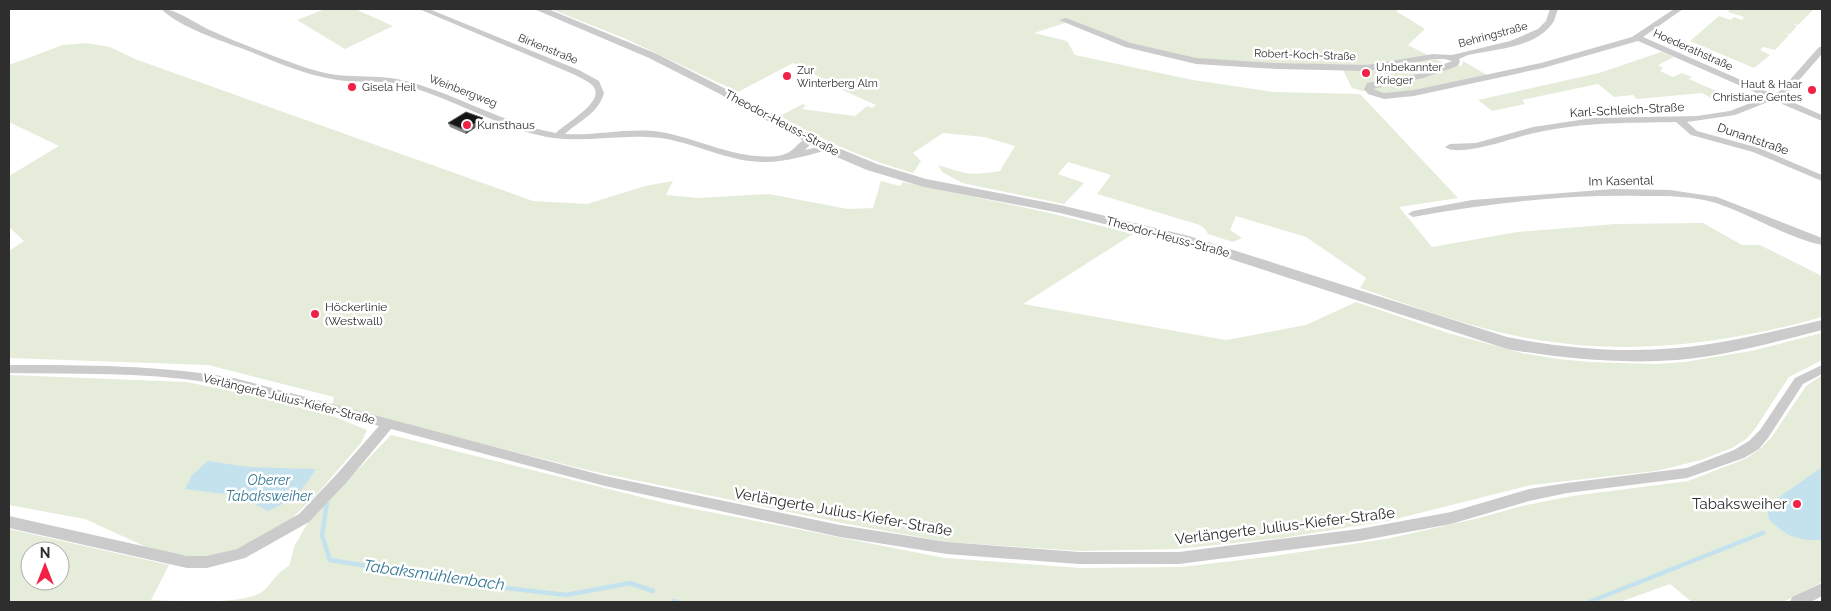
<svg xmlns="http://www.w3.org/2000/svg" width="1831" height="611" font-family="Raleway,sans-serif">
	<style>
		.green { fill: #e6ecda; fill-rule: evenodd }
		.water { fill: #c4e2ee }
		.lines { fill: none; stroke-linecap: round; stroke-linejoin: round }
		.stream { stroke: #c4e2ee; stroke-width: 4.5 }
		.minor { fill: #cbcbcb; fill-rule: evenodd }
		.tertiary { fill: #cbcbcb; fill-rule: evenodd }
		.wall { fill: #8a8a8a }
		.shaded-wall { fill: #5b5b5b }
		.building { fill: #151515; stroke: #5b5b5b }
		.poi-dot { fill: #f22247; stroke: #fff; stroke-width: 2 }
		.labels { text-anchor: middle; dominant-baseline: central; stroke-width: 5; stroke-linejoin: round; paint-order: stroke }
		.far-street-label { font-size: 11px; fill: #2e2e2e; stroke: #fff }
		.far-poi-label { font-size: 11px; fill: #2e2e2e; stroke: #fff; text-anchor: start }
		.street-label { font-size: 12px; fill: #2e2e2e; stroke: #fff }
		.poi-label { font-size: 12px; fill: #2e2e2e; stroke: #fff; text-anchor: start }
		.water-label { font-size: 14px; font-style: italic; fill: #367a95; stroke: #fff }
		.near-poi-label { font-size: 15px; fill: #2e2e2e; stroke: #fff; text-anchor: end }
		.near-street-label { font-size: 15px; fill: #2e2e2e; stroke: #fff }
		.near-water-label { font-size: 16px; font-style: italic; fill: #367a95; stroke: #fff }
	</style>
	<rect width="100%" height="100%" fill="#fff"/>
	<path class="green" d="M325 9H355L393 26 345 49 297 20Z
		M551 9H1399L1396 11 1425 29 1408 45 1453 68 1462 65 1463 61 1487 75C1447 83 1391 102 1352 88L1341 66 1196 59 1133 44 1071 21 1034 33 1067 41 1075 55 1193 80 1273 92 1360 94 1458 198 1399 207 1432 247 1517 232 1615 224 1703 223 1742 245H1760L1822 276V317C1730 343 1633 356 1538 340 1477 330 1418 308 1360 288L1366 278 1306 237 1236 216 1230 230 1242 238 1233 242 1208 234 1205 229 1200 225 1097 194 1111 175 1068 162 1058 174 1084 183 1064 204 962 183 942 172 938 165C967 174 969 176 1000 171L1015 146 984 137 943 133 913 153 921 161 913 173C866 160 823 140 780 116L803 104 806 106 801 109 855 116 867 106 872 108 876 105 847 92 793 63 738 92 626 39Z
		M1730 9H1814L1798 25 1792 24 1797 26 1790 34 1783 33 1789 35 1775 50 1763 47 1760 50 1770 55 1754 68 1690 41 1719 16 1731 20 1734 17 1742 20 1744 17 1728 12Z
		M86 43 110 47 135 59 533 201 587 204 645 186 673 181 666 195 698 198 769 194 848 209 873 208 881 181 900 186 903 182 1050 213 1133 234 1023 304 1226 340 1306 325 1356 302 1448 333 1522 353 1558 359 1590 362 1656 364 1684 362 1751 351 1822 333V360L1789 377 1755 429 1746 439 1732 448 1701 460 1656 471 1531 485 1388 521 1282 538 1177 549 1080 551 947 542 842 523 591 471 332 406 334 397 208 365 9 358V251L24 241 9 227V176L59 146 9 122V65L63 45Z
		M1661 52 1674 57 1658 65 1663 68 1660 71 1673 77 1682 73 1692 77 1689 79 1721 93 1711 98 1702 93 1637 99 1633 95 1614 97 1598 84 1522 100 1525 104 1492 111 1478 100 1599 73Z
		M9 375 187 382 250 395 333 416 367 430 361 443 317 494 287 523 249 545 229 552 200 558 155 551 85 519 9 505Z
		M1822 375V582L1783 602H1692L1670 584 1620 602H9V529L169 565 151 600C177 600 241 606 262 592 272 585 274 574 289 566L295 545 310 519 391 435 669 504 945 558 1081 568 1182 567 1266 557 1386 539 1479 518 1522 506 1572 496 1688 481 1745 459 1760 449 1771 438 1806 386ZM30 551H60V581H30Z"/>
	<path class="water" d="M208 461 249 467 316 469C300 494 295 499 268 511L240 496 185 489 192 475Z
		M1822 467V540C1798 541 1786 537 1769 519L1767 509 1778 498Z"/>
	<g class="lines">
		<path class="stream" d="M327 503 322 535 330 560 497 587 566 595 630 583 653 591
			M674 601 677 602
			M1589 602 1763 533"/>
		<path class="minor" d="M161 9C175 8 198 25 212 31 241 44 271 55 301 66 318 72 335 76 353 76 370 77 388 76 406 81 457 94 503 124 556 133 565 123 610 100 591 84 586 80 579 77 573 74L419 9H429L579 70 599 81 604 93C598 114 580 120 565 134 597 136 629 127 661 132 700 139 737 160 777 156 795 154 797 141 809 137L814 140 805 150 825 145 830 148 828 150C807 155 784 163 762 162 722 161 687 138 648 137 609 135 572 145 534 134 489 122 449 97 403 85 380 79 355 84 332 79 302 74 274 61 246 50 220 40 181 28 161 9Z
			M1550 9H1558C1556 14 1555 20 1552 24 1534 48 1495 49 1468 55L1459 59 1460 61 1458 66 1423 78 1373 89 1384 93 1414 90 1541 63 1632 37 1674 9H1683L1643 37 1773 94 1780 91 1819 47H1822V54L1786 95 1781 97 1822 115V121L1773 100 1735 115 1687 122 1697 131 1759 148 1822 175V181L1753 152 1691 135 1676 122C1623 123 1570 122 1519 137 1505 141 1457 157 1445 147L1450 144 1476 143 1533 127 1593 118 1697 116 1730 111 1766 97 1638 41 1543 68 1414 96 1384 99 1368 94 1364 89 1367 83 1418 74 1452 61 1444 59H1433L1367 71 1277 69 1196 64 1125 47 1059 20 1066 18 1131 43 1196 58 1277 63 1367 65 1433 54 1452 55 1510 41 1538 29 1546 21Z
			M1613 189 1670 190 1717 197 1822 238V245C1785 237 1752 215 1716 203 1694 196 1667 196 1644 196 1567 194 1489 203 1413 217L1408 214 1413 211 1472 200Z
			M9 365C85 365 159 365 234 378L605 476 840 525 947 542 1079 552H1179L1359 529 1451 512 1529 489 1567 483 1687 468 1734 450 1749 441 1760 430 1795 378 1822 365V374L1803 384 1768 438 1759 449 1744 458 1687 478 1567 493 1529 501 1451 524 1359 541 1179 564H1079L947 554 840 537 605 486 391 429 346 483 309 522 245 558 207 568H187L9 528V516L187 556H207L237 549 299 514 336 475 379 426C322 411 264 391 206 382 141 372 75 374 9 373Z
			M1822 583V596L1811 602H1790L1792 597Z"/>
		<path class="tertiary" d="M534 9H548L657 54 726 89 826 143 877 164 926 179 1060 205 1189 236 1507 337C1563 348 1620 353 1677 348 1726 344 1774 331 1822 320V330C1775 342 1726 356 1677 360 1621 364 1563 359 1507 349L1181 243 1060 213 924 187 867 170 818 149 718 93 649 58Z"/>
	</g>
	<path class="wall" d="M483 118 484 122 466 134 450 127 448 123Z"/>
	<path class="shaded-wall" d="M483 118 484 122 466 134 465 130Z"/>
	<path class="building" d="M466 112 483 118 465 130 448 123Z"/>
	<g class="poi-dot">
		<circle cx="1366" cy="73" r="5"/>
		<circle cx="787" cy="76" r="5"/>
		<circle cx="352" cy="87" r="5"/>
		<circle cx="1812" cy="90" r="5"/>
		<circle cx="467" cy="125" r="5"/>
		<circle cx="315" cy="314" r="5"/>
		<circle cx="1797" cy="504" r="5"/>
	</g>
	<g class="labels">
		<g class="far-street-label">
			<text transform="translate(1493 35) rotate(-15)">Behringstraße</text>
			<text transform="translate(548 49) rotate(22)">Birkenstraße</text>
			<text transform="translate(1693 50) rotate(24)">Hoederathstraße</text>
			<text transform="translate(1305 55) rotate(2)">Robert-Koch-Straße</text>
			<text transform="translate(463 91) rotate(21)">Weinbergweg</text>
		</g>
		<g class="far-poi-label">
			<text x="1376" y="67">Unbekannter<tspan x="1376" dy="13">Krieger</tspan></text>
			<text x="797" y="70">Zur<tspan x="797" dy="13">Winterberg Alm</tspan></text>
			<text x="1802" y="84" text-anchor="end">Haut &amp; Haar<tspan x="1802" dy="13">Christiane Gentes</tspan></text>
			<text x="362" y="87">Gisela Heil</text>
		</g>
		<g class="street-label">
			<text transform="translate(1627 110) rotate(-3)">Karl-Schleich-Straße</text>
			<text transform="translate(782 123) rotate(28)">Theodor-Heuss-Straße</text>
			<text transform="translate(1753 139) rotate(19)">Dunantstraße</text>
			<text transform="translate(1621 181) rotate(-1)">Im Kasental</text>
			<text transform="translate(1168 237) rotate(15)">Theodor-Heuss-Straße</text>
			<text transform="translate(289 399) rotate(14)">Verlängerte Julius-Kiefer-Straße</text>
		</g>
		<g class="poi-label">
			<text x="477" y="125">Kunsthaus</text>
			<text x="325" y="307">Höckerlinie<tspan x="325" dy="14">(Westwall)</tspan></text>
		</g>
		<g class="water-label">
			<text x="269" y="480">Oberer<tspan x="269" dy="16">Tabaksweiher</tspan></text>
		</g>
		<g class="near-poi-label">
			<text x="1787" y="504">Tabaksweiher</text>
		</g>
		<g class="near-street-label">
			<text transform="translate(843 512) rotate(10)">Verlängerte Julius-Kiefer-Straße</text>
			<text transform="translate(1285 526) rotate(-7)">Verlängerte Julius-Kiefer-Straße</text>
		</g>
		<g class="near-water-label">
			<text transform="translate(434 575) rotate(8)">Tabaksmühlenbach</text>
		</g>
	</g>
	<rect width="1831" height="611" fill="none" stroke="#2e2e2e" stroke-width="20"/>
	<g transform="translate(45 566)"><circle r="24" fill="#ffffff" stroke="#ababab"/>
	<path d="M0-4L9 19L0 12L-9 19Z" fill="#f22247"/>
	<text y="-8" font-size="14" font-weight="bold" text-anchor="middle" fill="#2e2e2e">N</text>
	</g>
</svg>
